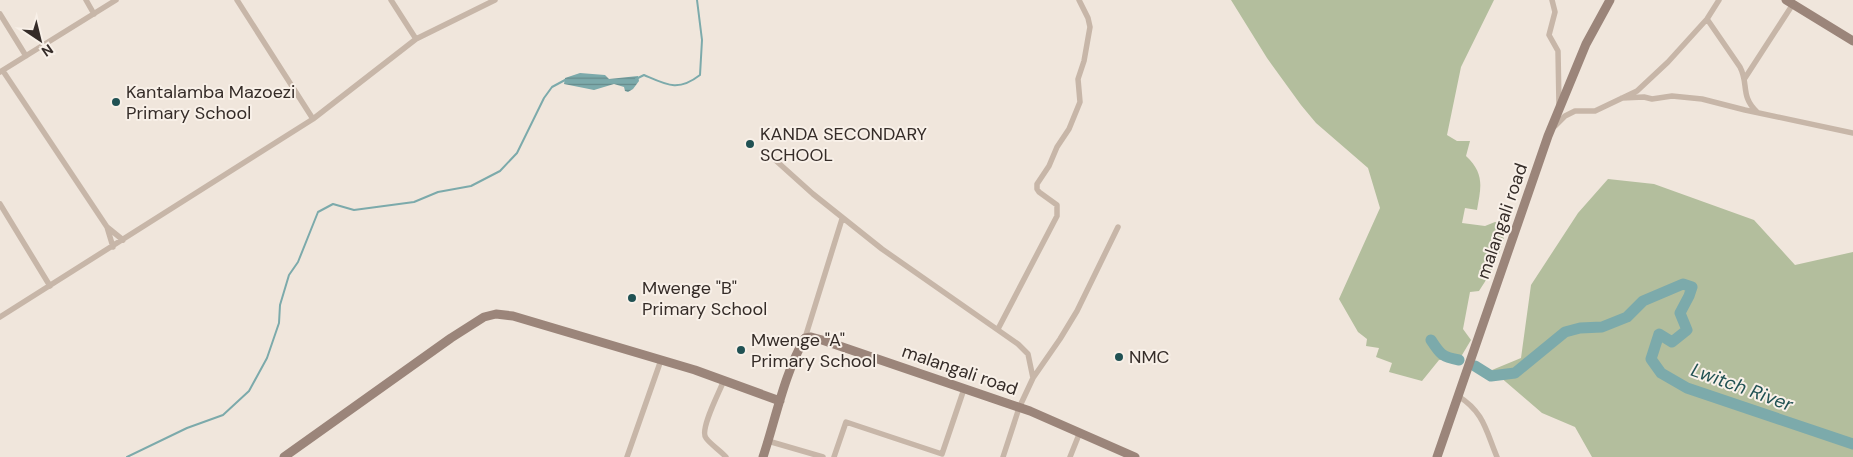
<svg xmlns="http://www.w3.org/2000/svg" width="1853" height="457" font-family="'DM Sans',sans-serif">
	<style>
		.grass { fill: #b3be9d }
		.water { fill: url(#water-rules) }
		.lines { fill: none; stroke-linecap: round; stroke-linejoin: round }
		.stream { stroke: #7caaab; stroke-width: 2 }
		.river { stroke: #7caaab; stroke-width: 11 }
		.street { stroke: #c7b6a8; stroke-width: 5.5 }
		.secondary { stroke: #9b857a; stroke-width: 9 }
		.poi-dot { fill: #205153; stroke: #f8f0e8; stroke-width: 2 }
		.labels { text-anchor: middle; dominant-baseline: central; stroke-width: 4; stroke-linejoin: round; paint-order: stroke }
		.poi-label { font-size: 18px; fill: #352c28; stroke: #f8f0e8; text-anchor: start }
		.street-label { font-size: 18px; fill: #352c28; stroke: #f8f0e8 }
		.water-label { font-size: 19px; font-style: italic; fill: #205153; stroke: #f8f0e8 }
	</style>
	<defs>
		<pattern id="water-rules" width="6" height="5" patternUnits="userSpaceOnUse" patternTransform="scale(1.25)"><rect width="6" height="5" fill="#7caaab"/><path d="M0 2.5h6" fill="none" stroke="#668b8b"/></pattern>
	</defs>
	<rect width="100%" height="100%" fill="#f0e6dc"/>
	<path class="grass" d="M1231 0H1494L1461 67 1447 135 1457 141H1470L1466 156C1485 174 1481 187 1477 210L1465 208 1462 223 1485 226 1495 222 1502 224 1505 228C1504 250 1491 273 1479 291L1470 292 1463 329 1471 340 1459 360H1439L1422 381 1389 372 1392 363 1376 357 1379 348 1366 346 1367 339 1358 332 1339 299 1380 208 1368 168 1316 123 1301 105 1267 58Z
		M1608 179 1654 184 1754 220 1795 265 1853 252V457H1592L1575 427 1542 413 1492 370 1521 358 1531 285 1578 213Z"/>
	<path class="water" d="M580 73 605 75 609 79 638 76 639 81 633 89 628 92 625 91 624 87 614 84 594 90 564 84 565 78Z"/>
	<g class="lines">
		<path class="stream" d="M636 79 644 75C667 85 678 92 700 75L702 40 697 0
			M127 457 187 428 223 415 249 391 267 358 279 323 280 305 289 275 298 262 318 212 333 204 354 210 414 202 438 192 471 186 500 171 517 153 544 98 552 87 565 80"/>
		<path class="river" d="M1431 340C1440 354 1442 357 1459 360
			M1475 366 1491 376 1515 373 1565 332 1580 328 1602 327 1627 317 1643 301 1683 284 1692 287 1689 296 1680 313 1687 330 1672 342 1659 334 1651 359 1661 373 1687 388 1853 444"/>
		<path class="street" d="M86 0 94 14
			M237 0 313 119
			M391 0 416 39
			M1552 0 1555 12 1549 35 1558 51 1559 105
			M0 14 26 56
			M1707 19 1740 67C1749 84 1740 96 1757 112
			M3 71 107 227 113 247
			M0 72 116 0
			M1745 78 1793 4
			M1622 98 1644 97 1652 99 1672 96 1702 99 1745 110 1853 133
			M1555 126 1565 116 1575 111H1595L1637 91 1668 62 1707 19 1719 0
			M773 158 813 194 882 249 1018 344 1028 354 1033 378
			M0 204 50 286
			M107 227 123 240
			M0 317 313 119 416 39 495 0
			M998 329 1057 216V205L1039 192 1037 189V184L1049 166 1057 147 1069 129 1080 102 1078 79 1084 61 1090 27 1088 18 1079 0
			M805 338 842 219
			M724 380C720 391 699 430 706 438 711 445 720 450 726 457
			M1458 396C1484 412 1486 431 1497 457
			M768 441 823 457
			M627 457 661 360
			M834 457 846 422 942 454 964 389
			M1003 457 1019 408 1033 378 1060 339 1077 311 1118 227
			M1070 457 1080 432"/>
		<path class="secondary" d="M1786 0 1853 41
			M284 457 451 338 484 317 496 314 513 316 695 370 780 401
			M763 457C776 418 784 374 805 338L811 337 822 340 1030 411 1135 457
			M1437 457 1548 136 1586 44 1610 0"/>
	</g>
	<g class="poi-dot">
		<circle cx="116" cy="102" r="5"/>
		<circle cx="750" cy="144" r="5"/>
		<circle cx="632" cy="298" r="5"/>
		<circle cx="741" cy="350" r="5"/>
		<circle cx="1119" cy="357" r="5"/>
	</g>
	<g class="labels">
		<g class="poi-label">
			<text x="126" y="92">Kantalamba Mazoezi<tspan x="126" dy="21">Primary School</tspan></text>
			<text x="760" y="134">KANDA SECONDARY<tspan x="760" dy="21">SCHOOL</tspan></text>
			<text x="642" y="288">Mwenge "B"<tspan x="642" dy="21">Primary School</tspan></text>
			<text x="751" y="340">Mwenge "A"<tspan x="751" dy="21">Primary School</tspan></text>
			<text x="1129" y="357">NMC</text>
		</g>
		<g class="street-label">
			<text transform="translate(1502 221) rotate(-71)">malangali road</text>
			<text transform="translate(960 370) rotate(19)">malangali road</text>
		</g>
		<g class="water-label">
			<text transform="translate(1742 387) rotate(20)">Lwitch River</text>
		</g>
	</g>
	<g transform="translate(40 40) rotate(145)" stroke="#f8f0e8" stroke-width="4" paint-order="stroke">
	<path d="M0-4L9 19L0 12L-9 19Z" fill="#352c28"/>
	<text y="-8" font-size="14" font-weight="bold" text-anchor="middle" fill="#352c28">N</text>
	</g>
</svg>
